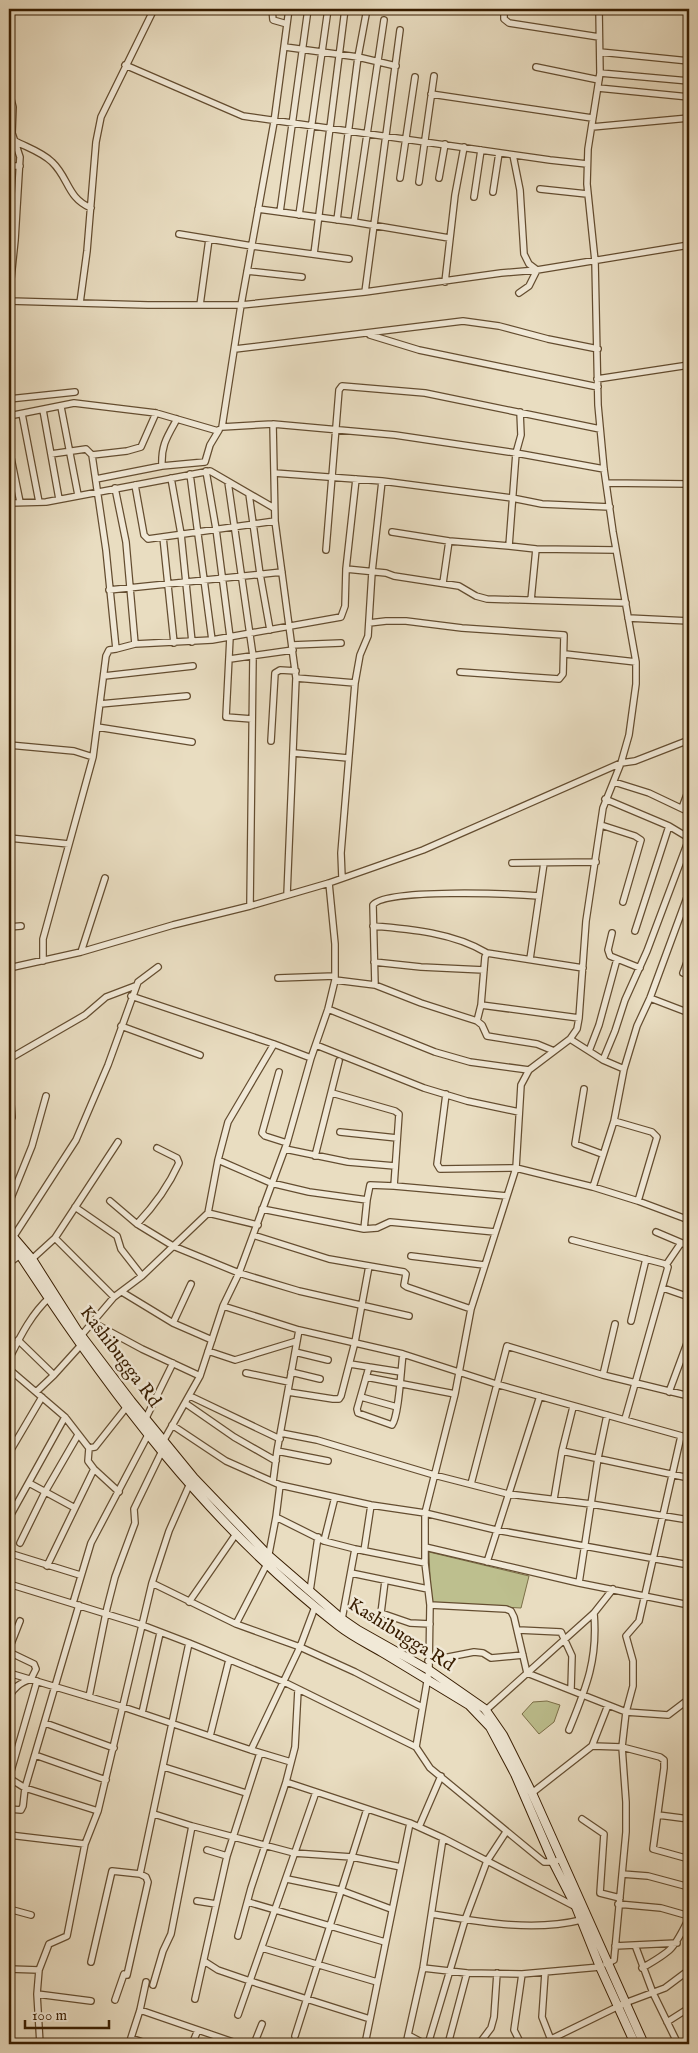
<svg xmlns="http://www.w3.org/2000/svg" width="698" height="2053" font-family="'IM FELL English',serif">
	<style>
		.green { fill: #bdbf8e; stroke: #7a6e47 }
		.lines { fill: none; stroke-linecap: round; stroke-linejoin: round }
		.street-casing { stroke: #644d30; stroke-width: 8 }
		.secondary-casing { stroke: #381d00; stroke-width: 10 }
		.street { stroke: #f1e9d7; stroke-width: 5.5 }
		.secondary { stroke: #f1e9d7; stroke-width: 8 }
		.labels { text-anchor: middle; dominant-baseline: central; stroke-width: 5; stroke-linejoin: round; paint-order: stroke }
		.street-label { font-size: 19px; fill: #381d00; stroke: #f1e9d7 }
	</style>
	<rect width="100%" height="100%" fill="#e9ddc1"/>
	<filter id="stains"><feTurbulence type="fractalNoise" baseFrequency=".004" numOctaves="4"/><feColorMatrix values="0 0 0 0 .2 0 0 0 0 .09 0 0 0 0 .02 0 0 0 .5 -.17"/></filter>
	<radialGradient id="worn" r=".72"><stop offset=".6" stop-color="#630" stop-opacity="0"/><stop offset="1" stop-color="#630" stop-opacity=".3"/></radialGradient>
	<path class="green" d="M429 1552 529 1576 521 1608 431 1603Z
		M547 1701 560 1705 554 1722 539 1734 522 1714 533 1702Z"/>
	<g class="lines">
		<defs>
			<path id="street" d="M272 9 273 20 287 24
				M504 9V19L509 23 599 37
				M9 31V38
				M285 47 358 57 396 66
				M600 52 689 61
				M125 65 243 116 550 160 587 164
				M536 67 599 80
				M600 73 689 81
				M598 88 689 97
				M9 92 13 107 12 133 20 157 15 240 9 298
				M431 94 592 118
				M592 127 689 118
				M15 141C26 147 42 152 52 162 69 178 67 198 91 208
				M513 155 520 190 524 254 529 264 537 270 529 286 519 293
				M9 166H20
				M400 178 415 77
				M439 178 445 144
				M419 182 434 76
				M540 189 587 194
				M493 192 499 153
				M474 197 481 150
				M687 201 689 152
				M258 209 354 222 449 238
				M280 212 308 9
				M299 215 328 9
				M337 220 358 57 367 9
				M354 222 384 20
				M179 234 252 246 349 259
				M314 254 345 9
				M247 271 302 277
				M445 282 455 195 464 147
				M365 292 400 30
				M9 301 148 305H241L365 292 501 273 537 270 689 245
				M80 303 87 251 96 142 101 117 154 9
				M200 305 209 239
				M370 335 419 350 598 387
				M235 349 463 321 499 326 548 339 598 349
				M597 379 689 365
				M9 399 75 392
				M61 407 78 495
				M43 410 59 499
				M520 412 521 435 516 453 509 546 536 549 531 600
				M22 414 39 502
				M9 416 74 403 156 413 218 431
				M273 424 395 435 516 453 604 469
				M9 448 20 502
				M51 454 86 449 92 455 106 550 116 649 135 644 212 640 341 617 345 606 346 569 356 479
				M92 455 127 451 141 447 156 413
				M162 466C161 445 167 437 177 419
				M206 471 216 529 230 637 226 717 252 719
				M274 473 382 481 512 498 542 504 610 507
				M190 474 212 640
				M171 478 181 534 192 642
				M96 479 162 466 205 462 210 445 219 430
				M228 482 253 656 250 906
				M606 483 689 484
				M135 485 144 535 148 539 275 521
				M115 488 126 542 135 644
				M249 494 260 574 270 630
				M9 503 46 502 210 471 274 508
				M392 532 449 541 509 546
				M163 537 174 643
				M536 549 616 550
				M326 550 339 390 342 386 425 393 600 429
				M346 569 386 573 394 576 459 586 476 596 487 599 626 603
				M443 583 449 541
				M109 590 282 572
				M628 618 689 621
				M369 623 386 621H406L462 628 564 635 563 674 559 679 460 672
				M292 645 341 643
				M565 654 636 662
				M230 659 293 650
				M104 676 193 666
				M296 678 355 683 341 853 342 878
				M355 683 360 655 368 636 372 572 382 481
				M100 704 187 696
				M97 727 192 742
				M271 741 275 673 280 670 296 671
				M9 745 74 751 93 757
				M294 753 348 758
				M614 782 649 793 689 812
				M605 799 669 826 689 838
				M682 808 689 789
				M601 825 635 836 641 840 623 902
				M9 838 69 844
				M512 863 596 862
				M287 895 296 678 275 521 273 424 222 427 241 305 274 122 289 9
				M373 926C411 929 454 933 487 953
				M9 927 21 926
				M635 931 669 826
				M612 933 608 950 610 956 640 968
				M81 952 105 878
				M530 959 544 863
				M43 961V939L93 757 106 656 109 650 116 649
				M374 962 421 967 484 970
				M9 968 81 952 173 925 250 906 329 883 423 850 621 763 635 761 689 740
				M683 973 689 957
				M278 978 335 976
				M335 980 375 985 421 1003 477 1021 482 1025 487 1036 537 1044 554 1051
				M375 985 373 905C385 888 514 894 539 896
				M131 996 274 1044 311 1058
				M650 998 684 1011
				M481 1005 579 1018
				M328 1009 435 1052 470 1062 529 1070
				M477 1021 481 1005 485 957 487 953 583 968
				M121 1026 200 1055
				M570 1039 603 1060 624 1069
				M316 1045 424 1088 467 1101 519 1112
				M589 1051 599 1025 617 959
				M9 1059 85 1015 106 997 135 986
				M603 1060 615 1031 625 1000 647 951 689 839
				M279 1072 262 1133 265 1136 287 1143
				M9 1080 12 1117
				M584 1089 575 1144 602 1154
				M332 1093 395 1111 399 1114 394 1186
				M446 1094 437 1164 440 1169 516 1168 593 1187 638 1201 689 1220
				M614 1121 652 1132 657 1137 638 1201
				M340 1132 397 1138
				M285 1149 348 1162 395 1166
				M315 1156 339 1061
				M218 1160 271 1183 309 1192 367 1200 370 1185 394 1186 507 1196
				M593 1187 614 1121 624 1069 637 1026 650 998 689 892
				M110 1201 137 1224 173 1246 239 1273 299 1291 409 1316
				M9 1203 32 1146 46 1096
				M75 1207 117 1236 121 1249 142 1276
				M262 1209 364 1229 377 1228 390 1222 495 1232
				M208 1213 258 1225
				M137 1224C154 1206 169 1185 179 1163L177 1158 157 1148
				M364 1229 367 1200
				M656 1232 689 1246
				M253 1235 329 1259 404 1272 406 1274 404 1285 407 1287 471 1309
				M55 1238 114 1297
				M12 1239 76 1140 108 1065 138 982 158 967
				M572 1240 665 1264 668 1267 625 1419
				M411 1256 484 1265
				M32 1259 55 1238 118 1142
				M9 1263 23 1253
				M666 1265 681 1243
				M663 1288 689 1297
				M122 1292 173 1323 212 1340
				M686 1295 689 1285
				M223 1306 299 1330 403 1354 496 1384 689 1438
				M631 1321 646 1259
				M92 1322 142 1349 200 1376
				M173 1323 191 1284
				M80 1337 114 1297 142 1276 208 1213 218 1160 228 1122 274 1044
				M18 1340 54 1375
				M208 1351 235 1360 297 1341
				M295 1352 328 1360
				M9 1359C20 1337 31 1314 50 1297
				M350 1364 369 1367 357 1409 358 1413 392 1425C399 1416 401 1368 403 1354
				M369 1367 401 1372
				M9 1369 65 1417 89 1448 88 1461 94 1469 119 1492
				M291 1372 320 1379
				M246 1373 289 1382
				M603 1375 615 1324
				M366 1377 455 1394
				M36 1392 54 1375 82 1344
				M288 1392 333 1399H339L341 1396 355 1342 369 1266
				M669 1392 689 1338
				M190 1396 280 1439
				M361 1397 397 1407
				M185 1403 234 1437 276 1461
				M146 1418 173 1363
				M172 1425 226 1461 280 1485 371 1505 425 1513 496 1530 689 1565
				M281 1433 317 1440 434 1475 508 1494 591 1504 689 1520
				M89 1448 95 1447 129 1404
				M277 1451 328 1461
				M562 1451 689 1478
				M9 1453 42 1397
				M273 1482 277 1451 299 1330
				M29 1483 75 1508
				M471 1484 507 1346 603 1375 689 1396
				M554 1499 562 1451 573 1407
				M276 1517 324 1541 355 1549 425 1563
				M9 1518 65 1417
				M324 1541 335 1497
				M20 1543 45 1492 78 1435
				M425 1547 579 1583 689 1605
				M364 1551 371 1505
				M9 1553 80 1575
				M487 1562 540 1396
				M47 1566 94 1469
				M351 1573 428 1589
				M385 1581 381 1613 410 1623 430 1624
				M152 1583 236 1624 300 1647 355 1672 422 1707
				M579 1583 598 1458 607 1415
				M9 1584 142 1625 189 1643 284 1682 416 1747 429 1670 430 1605 425 1563V1513L455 1394 471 1309 516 1168 521 1085 529 1070 570 1039 577 1029 579 1018 586 921 603 808 621 763 629 735 636 684V662L613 532 604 469 598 405 595 261 587 184 588 149 600 73 599 9
				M310 1591 318 1537
				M189 1602 236 1534
				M73 1603 91 1543 149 1433
				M430 1605 506 1609 511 1611 514 1617 527 1673 626 1712 668 1715 689 1699
				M342 1619 355 1549
				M236 1624 267 1564 276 1517 280 1485
				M518 1630 561 1632 572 1656 571 1689
				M9 1649 20 1621
				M9 1652 34 1664 36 1669 31 1679C20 1683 14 1687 9 1697
				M428 1661 474 1652 483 1653 491 1658 523 1655
				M9 1673 123 1707 251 1750
				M298 1690 295 1747 286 1782 410 1823 443 1838 576 1907
				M89 1697 107 1608 115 1577 135 1523 134 1509 162 1451 164 1440 200 1376 223 1306 239 1273 287 1143 311 1058 328 1009 335 980V944L329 883
				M485 1711 594 1613 613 1589
				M142 1713 160 1633
				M45 1723 114 1748
				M569 1730C586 1688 598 1660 594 1613
				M210 1736 229 1660
				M592 1746 608 1705
				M416 1747 430 1768 544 1862H553L562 1859
				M35 1755 106 1780
				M291 1762 251 1750 300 1647 315 1607
				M164 1767 246 1793
				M9 1778 37 1681
				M9 1778 25 1788 98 1811
				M532 1793 592 1746 622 1747 660 1757 664 1760V1768L653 1849 689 1859
				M9 1809 21 1810 23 1806 25 1788 79 1605
				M658 1815 689 1819
				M582 1819 604 1834 600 1893 620 1898
				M192 1826 294 1853 352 1857 401 1867
				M419 1827 441 1776
				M9 1835 85 1844
				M207 1850 227 1856
				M622 1874 648 1876 689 1887
				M287 1879 340 1890 391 1909
				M197 1901 216 1904
				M248 1902 385 1942
				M618 1904 661 1908 689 1916
				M9 1909 31 1915
				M432 1914C480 1922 533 1932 581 1920
				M238 1936 251 1888 286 1782
				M635 1945 677 1943
				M615 1946 635 1945 653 1993 678 2044
				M262 1948 377 1982
				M204 1961 218 1970 250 1981 370 2019
				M91 1962 112 1871 140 1874
				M606 1964 614 1960 626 1832V1802L622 1747 626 1712 633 1686V1661L626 1636 639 1621 681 1436
				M423 1968 467 1973 522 1974 600 1967
				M642 1968C672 1951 674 1949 689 1918
				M9 1969 39 1970
				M545 1973 542 2017 551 2040
				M127 1975 148 1882 146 1877 140 1874 189 1643
				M153 1985 163 1951 171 1934 192 1826 154 1814
				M37 1994 91 2001
				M195 1999 227 1856 260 1753
				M115 2000 124 1974
				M140 2010 239 2044
				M238 2015 316 1792
				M667 2022 689 2008
				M408 2035 425 2044
				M295 2036 367 1809
				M131 2038 148 2044
				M40 2044 37 1994 39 1970 49 1944 67 1936 85 1844 98 1811 152 1583 169 1531 191 1481
				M129 2044 140 2010 146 1982
				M192 2044 198 2030
				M254 2044 262 2024
				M365 2044 410 1823
				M406 2044 423 1968 443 1838
				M428 2044 465 1920 487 1861 506 1832
				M448 2044 467 1973
				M479 2044 491 2028 494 2017 497 1973
				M521 2044 514 2030 522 1974
				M541 2044 625 2003 665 1988 689 1970"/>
			<path id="secondary" d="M9 1232 32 1259 77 1330 131 1401 194 1478 268 1555 342 1619 358 1630 429 1670 485 1709 503 1735 532 1793 644 2044
				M9 1242 20 1255C109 1391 209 1526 339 1626 353 1637 370 1645 385 1654 413 1671 441 1688 469 1705L490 1727 515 1774 553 1862 576 1907 600 1967 635 2044"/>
		</defs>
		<use href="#street" class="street-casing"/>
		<use href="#secondary" class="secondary-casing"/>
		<use href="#street" class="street"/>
		<use href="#secondary" class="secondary"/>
	</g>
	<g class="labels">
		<g class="street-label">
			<text transform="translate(120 1357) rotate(53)">Kashibugga Rd</text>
			<text transform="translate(401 1635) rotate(32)">Kashibugga Rd</text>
		</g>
	</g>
	<rect width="698" height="2053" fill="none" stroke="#e9ddc1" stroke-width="30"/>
	<rect x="10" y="10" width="678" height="2033" fill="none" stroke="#381d00" stroke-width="2.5"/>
	<rect x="15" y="15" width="668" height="2023" fill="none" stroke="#381d00"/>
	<path d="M25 2020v8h84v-8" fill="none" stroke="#381d00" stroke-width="2.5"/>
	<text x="32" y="2020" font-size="15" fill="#381d00" stroke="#f1e9d7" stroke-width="4" paint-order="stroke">100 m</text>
	<rect width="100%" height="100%" filter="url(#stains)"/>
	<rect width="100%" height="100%" fill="url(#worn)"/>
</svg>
